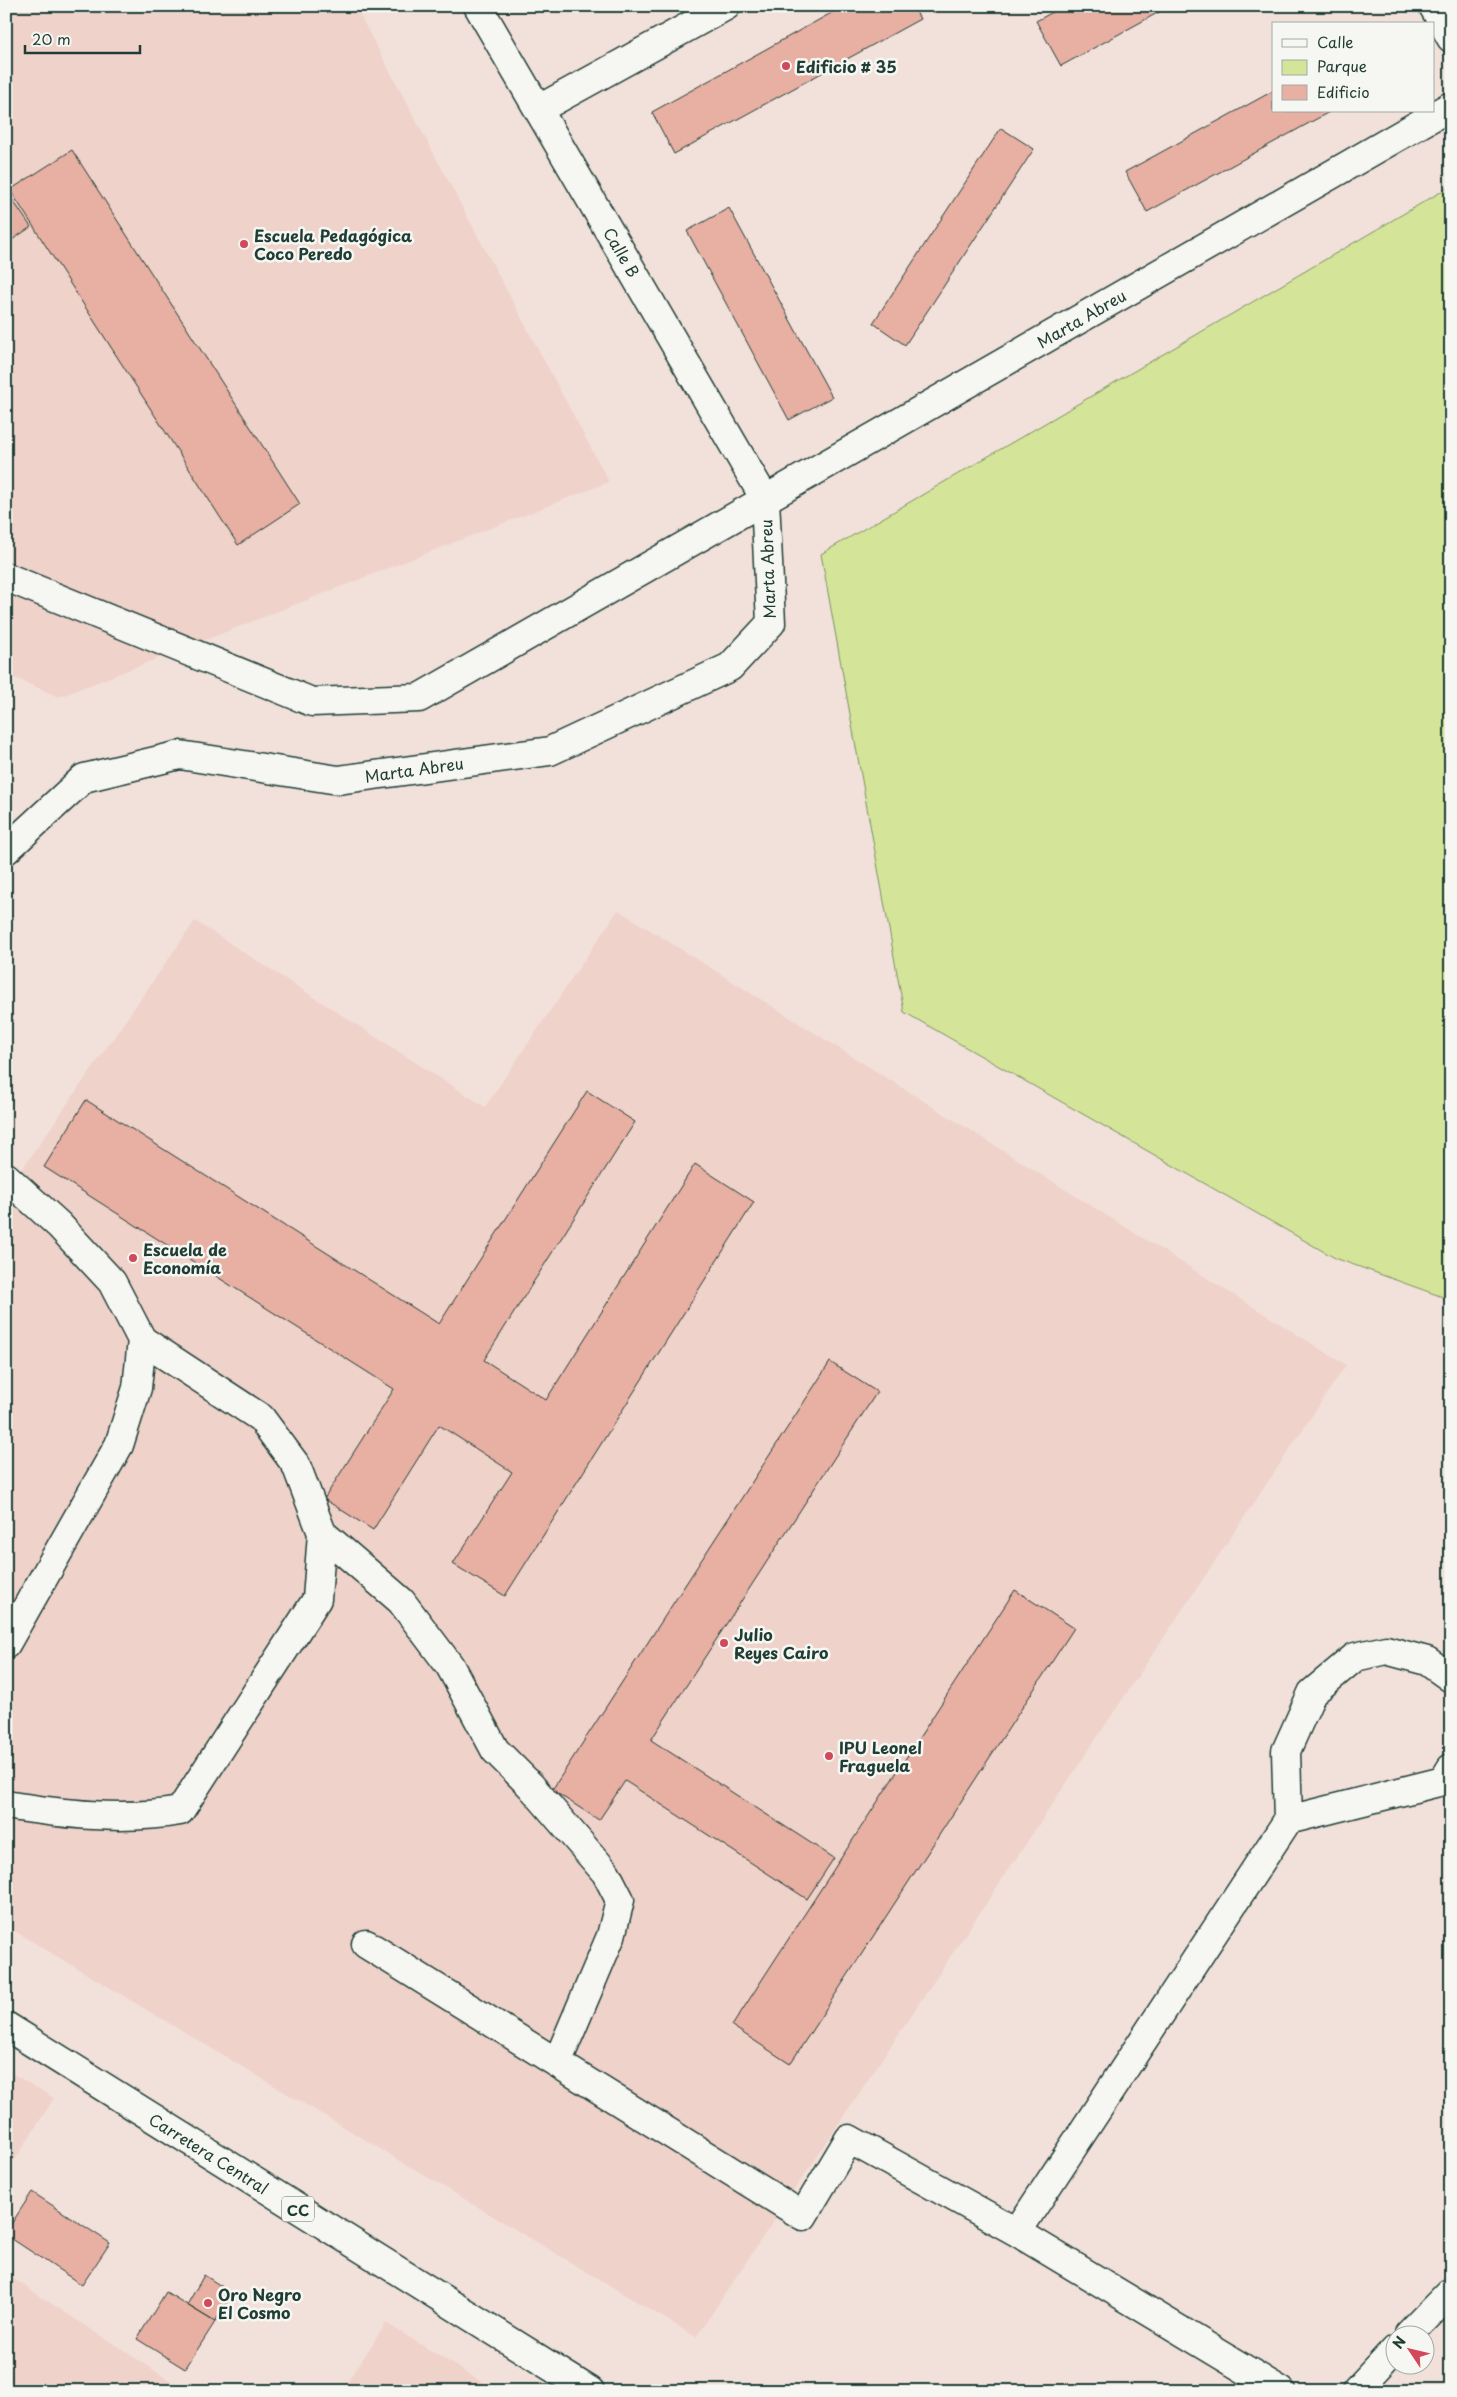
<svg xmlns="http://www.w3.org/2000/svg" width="1457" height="2397" font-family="'Playpen Sans',sans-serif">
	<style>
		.built { fill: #efd2ca }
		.green { fill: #d4e498; stroke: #7a9066 }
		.building { fill: #e8afa3; stroke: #1f3d34 }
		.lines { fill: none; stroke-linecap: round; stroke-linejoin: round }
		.minor-casing { stroke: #1f3d34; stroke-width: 31 }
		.major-casing { stroke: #1f3d34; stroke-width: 31 }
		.minor { stroke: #f6f6f2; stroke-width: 28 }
		.major { stroke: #f6f6f2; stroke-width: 28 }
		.poi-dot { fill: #d1495b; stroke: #f6f6f2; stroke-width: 2 }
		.labels { text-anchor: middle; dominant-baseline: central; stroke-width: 5; stroke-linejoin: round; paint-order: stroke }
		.shield { fill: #f6f6f2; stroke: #60746d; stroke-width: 1 }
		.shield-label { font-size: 15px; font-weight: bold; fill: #1f3d34 }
		.poi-label { font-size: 16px; font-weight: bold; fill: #1f3d34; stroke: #f6f6f2; text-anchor: start }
		.street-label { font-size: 16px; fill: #1f3d34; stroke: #f6f6f2 }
	</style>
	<rect width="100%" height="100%" fill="#f2e1da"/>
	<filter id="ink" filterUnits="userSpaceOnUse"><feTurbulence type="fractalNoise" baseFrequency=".02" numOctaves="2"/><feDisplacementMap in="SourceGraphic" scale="10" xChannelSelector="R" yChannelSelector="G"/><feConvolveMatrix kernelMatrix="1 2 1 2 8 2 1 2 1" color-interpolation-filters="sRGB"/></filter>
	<g filter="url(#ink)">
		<path class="built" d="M6 6H355L609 482 59 697 6 674Z
			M618 910 1346 1365 696 2337 6 1926V1192L195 921 485 1107Z
			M6 2070 54 2098 6 2174Z
			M6 2274 186 2391H6Z
			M386 2323 496 2391H342Z"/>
		<path class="green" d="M1451 186V1300L1335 1258 904 1012 821 554Z"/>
		<path class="building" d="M844 6H913L920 19 674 154 652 112Z
			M1064 6H1170L1061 66 1036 21Z
			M1273 91V111H1331L1147 212 1125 172Z
			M1001 128 1034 149 905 345 873 323Z
			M72 150 300 504 238 545 10 190Z
			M10 196 31 227 6 244V199Z
			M729 208 832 397 789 420 687 231Z
			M587 1091 635 1122 484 1360 546 1400 695 1164 754 1202 505 1596 453 1564 512 1472 439 1425 373 1530 324 1499 394 1389 44 1167 86 1100 439 1324Z
			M830 1362 877 1392 651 1740 834 1858 807 1899 625 1781 599 1820 552 1790Z
			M1015 1590 1074 1628 790 2064 732 2026Z
			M32 2192 110 2243 82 2285 6 2235V2232Z
			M204 2275 232 2293 215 2322 187 2305Z
			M166 2292 215 2322 185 2369 137 2339Z"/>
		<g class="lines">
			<defs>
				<path id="minor" d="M1433 6 1451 38
					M539 109 726 6
					M6 577 312 702 419 698 1451 106
					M6 850 84 778 180 755 338 780 550 751 730 667 771 623 765 499 478 6
					M6 1177 59 1225 112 1282 142 1340 137 1388 119 1445 6 1644
					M322 1533 401 1601 450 1666 495 1750 531 1786 606 1873 620 1900 611 1936 557 2063
					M6 1805C62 1814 124 1821 180 1811L317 1599 322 1533 296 1465 261 1418 142 1340
					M1288 1820 1443 1781 1451 1768
					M366 1944 803 2216 849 2139 1017 2232 1281 2391
					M1017 2232 1288 1820 1286 1751 1312 1693 1355 1657 1386 1650 1427 1661 1451 1678
					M1409 2334 1451 2291
					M1356 2391 1394 2350"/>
				<path id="major" d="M6 2026 590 2391"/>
			</defs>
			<use href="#minor" class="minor-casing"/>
			<use href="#major" class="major-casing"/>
			<use href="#minor" class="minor"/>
			<use href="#major" class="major"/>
		</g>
	</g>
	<g class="poi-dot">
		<circle cx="786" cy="66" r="5"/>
		<circle cx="244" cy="244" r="5"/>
		<circle cx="133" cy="1258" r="5"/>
		<circle cx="724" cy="1643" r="5"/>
		<circle cx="829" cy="1756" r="5"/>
		<circle cx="208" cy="2303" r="5"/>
	</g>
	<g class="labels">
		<rect class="shield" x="282" y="2196.5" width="32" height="25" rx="4"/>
		<g class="shield-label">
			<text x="298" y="2209">CC</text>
		</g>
		<g class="poi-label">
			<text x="796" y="66">Edificio # 35</text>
			<text x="254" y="235">Escuela Pedagógica<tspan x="254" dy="18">Coco Peredo</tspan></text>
			<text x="143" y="1249">Escuela de<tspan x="143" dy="18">Economía</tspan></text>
			<text x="734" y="1634">Julio<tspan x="734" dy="18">Reyes Cairo</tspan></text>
			<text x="839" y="1747">IPU Leonel<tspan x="839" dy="18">Fraguela</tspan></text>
			<text x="218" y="2294">Oro Negro<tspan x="218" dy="18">El Cosmo</tspan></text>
		</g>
		<g class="street-label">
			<text transform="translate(622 252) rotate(60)">Calle B</text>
			<text transform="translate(1081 318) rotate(-30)">Marta Abreu</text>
			<text transform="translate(767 569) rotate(-92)">Marta Abreu</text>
			<text transform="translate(414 769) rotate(-8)">Marta Abreu</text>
			<text transform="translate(209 2153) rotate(32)">Carretera Central</text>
		</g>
	</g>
	<rect width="1457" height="2397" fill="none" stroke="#f6f6f2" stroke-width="25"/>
	<rect x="12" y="12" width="1432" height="2372" fill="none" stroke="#1f3d34" stroke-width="2" filter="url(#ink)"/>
	<rect x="1272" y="22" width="162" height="90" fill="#f6f6f2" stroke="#a0aca6"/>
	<rect x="1282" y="39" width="25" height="8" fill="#f6f6f2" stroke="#a0aca6"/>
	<text x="1317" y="48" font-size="15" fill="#1f3d34">Calle</text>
	<rect x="1282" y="60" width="25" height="15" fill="#d4e498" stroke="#a0aca6"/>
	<text x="1317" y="72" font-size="15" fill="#1f3d34">Parque</text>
	<rect x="1282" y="85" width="25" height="15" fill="#e8afa3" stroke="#a0aca6"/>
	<text x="1317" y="98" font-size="15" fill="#1f3d34">Edificio</text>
	<g transform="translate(1410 2350) rotate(305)"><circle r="24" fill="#f6f6f2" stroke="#a0aca6"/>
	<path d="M0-4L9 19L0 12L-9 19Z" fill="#d1495b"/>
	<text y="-8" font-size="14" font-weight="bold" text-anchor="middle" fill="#1f3d34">N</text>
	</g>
	<path d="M25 45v8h115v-8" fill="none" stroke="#1f3d34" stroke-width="2.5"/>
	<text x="32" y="45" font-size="15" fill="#1f3d34" stroke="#f6f6f2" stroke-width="4" paint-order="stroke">20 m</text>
</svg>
